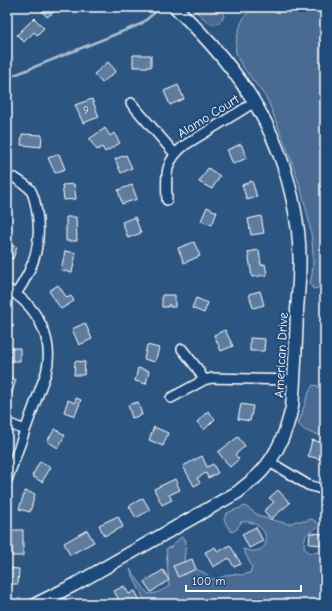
<svg xmlns="http://www.w3.org/2000/svg" width="332" height="611" font-family="'Comic Neue',sans-serif">
	<style>
		.green { fill: #486b92; stroke: #a4b5c8 }
		.lines { fill: none; stroke-linecap: round; stroke-linejoin: round }
		.stream { stroke: #acbcce; stroke-width: 2.5 }
		.building { fill: #5e7c9f; stroke: #fff }
		.street-casing { stroke: #fff; stroke-width: 12 }
		.secondary-casing { stroke: #fff; stroke-width: 15 }
		.street { stroke: #1f4a7a; stroke-width: 9 }
		.secondary { stroke: #1f4a7a; stroke-width: 12 }
		.labels { text-anchor: middle; dominant-baseline: central; stroke-width: 4; stroke-linejoin: round; paint-order: stroke }
		.number-label { font-size: 11px; fill: #d7dee7 }
		.street-label { font-size: 13px; fill: #fff; stroke: #1f4a7a }
	</style>
	<rect width="100%" height="100%" fill="#2c5582"/>
	<filter id="ink" filterUnits="userSpaceOnUse"><feTurbulence type="fractalNoise" baseFrequency=".025" numOctaves="2"/><feDisplacementMap in="SourceGraphic" scale="8" xChannelSelector="R" yChannelSelector="G"/><feConvolveMatrix kernelMatrix="1 2 1 2 8 2 1 2 1" color-interpolation-filters="sRGB"/></filter>
	<g filter="url(#ink)">
		<path class="green" d="M191 7H202L222 11 224 16 221 21 214 25 209 23Z
			M255 7H325V277L318 288 313 289 310 284C322 241 296 170 279 129 275 120 272 110 268 101 260 87 239 66 236 53 234 44 240 22 246 15 248 12 252 10 255 7Z
			M313 385 318 386 325 402V441L322 435C312 434 305 432 298 424 304 411 305 397 313 385Z
			M245 506 261 517 289 524 296 521H305L312 519 320 525C309 534 304 531 304 548L310 553 322 552 325 549V604H146L130 569 148 594C156 594 162 591 169 586L166 549 171 547 181 537 186 540 184 562 188 566 205 573 212 579H216L231 574 242 575 250 573 252 567 243 549C247 550 251 552 255 551 276 549 265 518 241 522L237 529 232 532 227 526 224 519 227 513Z"/>
		<g class="lines">
			<path class="stream" d="M7 78 141 24 158 10"/>
		</g>
		<path class="building" d="M38 7H55L52 9 54 12 47 17Z
			M34 18 44 28 37 35 34 32 24 42 17 35Z
			M133 55H151V67H133Z
			M108 62 116 71 102 83 94 74Z
			M178 85 184 99 170 105 164 91Z
			M92 99 99 117 83 123 75 105Z
			M105 128 110 136 114 133 120 143 105 152 102 147 97 150 89 139Z
			M22 134 42 135 41 147 21 145Z
			M241 144 247 158 233 164 227 150Z
			M59 154 65 169 55 173 48 158Z
			M126 155 132 168 121 173 115 159Z
			M208 168 220 176 212 189 199 182Z
			M252 181 257 197 247 200 242 185Z
			M74 184 76 199 64 200 62 185Z
			M132 185 137 199 122 204 118 190Z
			M207 207 217 212 212 225 201 221Z
			M261 216 264 233 251 235 248 219Z
			M66 217H76L77 241H66Z
			M135 217 141 233 128 238 122 222Z
			M194 242 200 256 184 263 178 248Z
			M7 244 17 247 13 259 7 257Z
			M259 250 261 265 265 264 267 275 252 277 248 252Z
			M65 251 76 253 72 273 61 270Z
			M58 285 67 298 71 296 74 301 61 309 49 291Z
			M260 291 264 305 253 308 249 294Z
			M162 295H175V307H170V305H168V307H162Z
			M196 298 208 303 204 313 192 308Z
			M7 319 14 326 7 332Z
			M85 323 92 339 79 345 72 329Z
			M225 330 233 346 221 351 214 335Z
			M250 338 265 339 264 351H250Z
			M147 345 159 348 155 362 144 359Z
			M7 348H20V361H7Z
			M75 361 85 362 84 375H74Z
			M138 368 149 371 146 384 135 381Z
			M7 376 16 380 10 399 7 398Z
			M76 398 81 400 75 416 64 412 68 400 75 403Z
			M138 402 142 415 132 418 128 405Z
			M241 404 253 406 250 421 238 419Z
			M208 411 215 419 204 430 197 422Z
			M154 427 168 433 163 446 149 440Z
			M55 429 65 435 58 448 47 441Z
			M238 437 245 446 235 455 239 459 230 467 218 452Z
			M312 440 324 443 320 459 308 456Z
			M202 456 207 467 213 464 218 473 208 478 206 473 197 478 200 483 194 486 183 466Z
			M40 461 51 467 42 482 32 476Z
			M175 479 180 490 169 495 172 500 162 505 154 489Z
			M278 490 290 503 271 519 264 511 274 502 269 498Z
			M25 491 35 494 30 512 19 509Z
			M143 498 150 510 136 518 129 506Z
			M118 516 123 527 104 536 99 525Z
			M256 527 263 541 249 548 242 534Z
			M12 530H23V556H12Z
			M87 530 94 542 70 555 64 543Z
			M310 533 325 534 324 545 309 544Z
			M230 545 241 564 234 567 229 558 213 567 205 552 215 547 218 552Z
			M192 559 196 569 178 577 173 566Z
			M8 568 19 569 18 584H7Z
			M163 570 169 580 151 592 144 582Z
			M124 586 129 594 135 591 142 604H114L113 603 119 600 114 591Z"/>
		<g class="lines">
			<defs>
				<path id="street" d="M131 103 175 154
					M15 178C19 181 26 185 30 189 33 194 35 201 36 207 43 241 35 266 16 294
					M167 200C166 176 164 161 185 145L255 102
					M7 289C37 305 55 340 46 373L7 480
					M182 349 197 368 204 380
					M171 398 204 380 212 378 294 380
					M7 423 25 430
					M268 461 308 485 325 490"/>
				<path id="secondary" d="M36 604 74 585 238 492C246 485 255 479 262 471 278 453 287 430 292 407 295 374 296 342 297 310 299 284 301 257 298 231 286 136 243 72 175 7"/>
			</defs>
			<use href="#street" class="street-casing"/>
			<use href="#secondary" class="secondary-casing"/>
			<use href="#street" class="street"/>
			<use href="#secondary" class="secondary"/>
		</g>
	</g>
	<g class="labels">
		<g class="number-label">
			<text x="86" y="110">9</text>
		</g>
		<g class="street-label">
			<text transform="translate(208 116) rotate(-32)">Alamo Court</text>
			<text transform="translate(281 355) rotate(-87)">American Drive</text>
		</g>
	</g>
	<rect width="332" height="611" fill="none" stroke="#1f4a7a" stroke-width="24"/>
	<rect x="12" y="12" width="308" height="587" fill="none" stroke="#fff" stroke-width="1.5" filter="url(#ink)"/>
	<path d="M186 585v6h115v-6" fill="none" stroke="#ffffff" stroke-width="2"/>
	<text x="192" y="585" font-size="12" fill="#ffffff" stroke="#1f4a7a" stroke-width="3" paint-order="stroke">100 m</text>
</svg>
